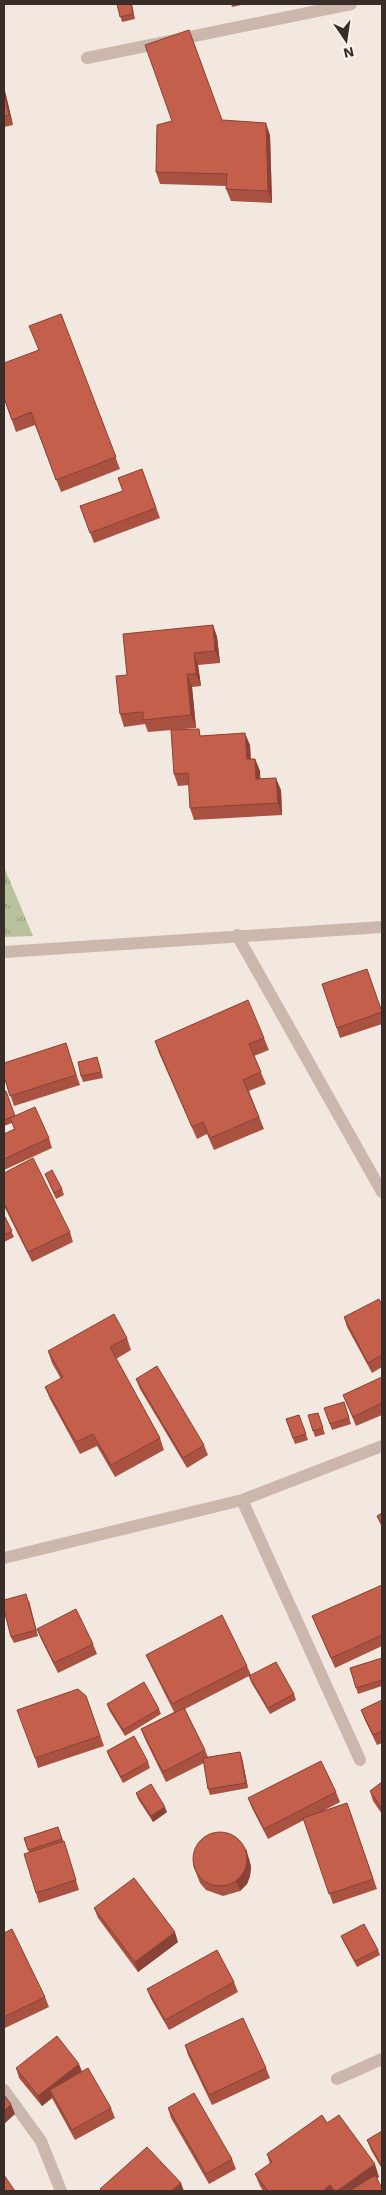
<svg xmlns="http://www.w3.org/2000/svg" width="386" height="2195" font-family="'Work Sans',sans-serif">
	<style>
		.grass { fill: url(#grass-tufts) }
		.lines { fill: none; stroke-linecap: round; stroke-linejoin: round }
		.minor { stroke: #cbb7ab; stroke-width: 12 }
		.wall { fill: #a95241 }
		.shaded-wall { fill: #894235 }
		.building { fill: #c45f4c; stroke: #894235 }
	</style>
	<defs>
		<pattern id="grass-tufts" width="24" height="20" patternUnits="userSpaceOnUse" patternTransform="scale(1.25)"><rect width="24" height="20" fill="#b9c29f"/><path d="M3 7l-1-3M5 7V3M7 7l1-3M15 17l-1-3M17 17v-4M19 17l1-3" fill="none" stroke="#979e82"/></pattern>
	</defs>
	<rect width="100%" height="100%" fill="#f2e8df"/>
	<path class="grass" d="M4 867 33 936 4 937Z"/>
	<g class="lines">
		<path class="minor" d="M87 58 351 4
			M237 935 382 1192
			M4 952 382 927
			M242 1500 360 1760
			M4 1558 242 1500 382 1446
			M337 2079 382 2059
			M4 2090 41 2141 61 2191"/>
	</g>
	<path class="wall" d="M117 4H132L135 19 122 22Z
		M231 4H246L232 7Z
		M4 87 13 125 4 127Z
		M222 120 270 135 272 203 231 201 226 189V186L160 184 156 172Z
		M61 314 120 469 61 492 35 425 16 432 4 398 38 350Z
		M142 469 160 518 94 543 80 506 123 491Z
		M213 625 217 637 220 663 198 665 201 686 192 687 196 728 148 732 145 724 124 727 120 714 127 675Z
		M202 736 250 745 251 759H255L260 771V779L281 790 282 815 194 820 190 808 189 785 178 786 174 774Z
		M322 984 382 1011V1024L340 1038Z
		M264 1038 269 1050 254 1056 266 1084 249 1091 264 1129 214 1150 207 1134 197 1139 159 1053 155 1041Z
		M69 1053 80 1085 14 1106 4 1076Z
		M99 1063 103 1078 83 1082 81 1076Z
		M4 1092 15 1116 49 1138 52 1148 4 1170V1134L14 1129 12 1123 4 1126Z
		M4 1173 70 1232 73 1242 32 1262 4 1206Z
		M45 1174 62 1189 64 1195 56 1199Z
		M4 1215 14 1237 4 1242Z
		M382 1305V1367L372 1373 347 1327 344 1317Z
		M127 1338 131 1350 116 1359 160 1438 164 1450 115 1477 97 1446 80 1454 50 1399 45 1387 61 1379 52 1363 48 1351Z
		M382 1377V1415L356 1426 343 1395Z
		M136 1379 204 1445 208 1455 187 1468 140 1389Z
		M344 1402 351 1424 332 1430 324 1408Z
		M318 1413 325 1434 315 1437 308 1415Z
		M299 1415 308 1440 295 1444 286 1419Z
		M382 1585V1646L335 1668 312 1616Z
		M29 1600 38 1636 14 1643 11 1637Z
		M37 1629 93 1644 97 1654 58 1673 41 1639Z
		M146 1655 247 1666 251 1675 294 1694 296 1700 270 1714 251 1682 249 1676 185 1709 205 1750 208 1757 240 1752 242 1758 248 1788 210 1795 208 1789 204 1763 166 1782 145 1739 141 1729 174 1712 150 1664Z
		M382 1658V1686L358 1694 350 1668Z
		M86 1696 104 1746 38 1768 35 1758Z
		M382 1700V1743L377 1745 365 1720 361 1710Z
		M107 1704 159 1709 161 1714 125 1736 109 1710Z
		M107 1751 148 1762 150 1768 123 1783 109 1757Z
		M382 1782V1814L373 1801 370 1791Z
		M336 1792 340 1802 323 1811 347 1803 377 1889 333 1904 304 1820 268 1839 252 1808 248 1798Z
		M136 1793 167 1812 153 1822 138 1799Z
		M58 1827 67 1851 79 1890 39 1903 36 1893 29 1852 24 1838Z
		M249 1858 251 1867 250 1876 247 1884 240 1891 223 1896 206 1890 200 1883 193 1865Z
		M94 1908 178 1942 138 1972 98 1918Z
		M4 1933 45 1997 49 2007 5 2028 4 2024Z
		M341 1936 378 1950 380 1955 357 1967 343 1941Z
		M234 1982 238 1992 169 2030 151 1999 147 1989Z
		M185 2045 266 2068 270 2078 212 2105 188 2055Z
		M16 2068 82 2072 111 2108 115 2118 75 2140 52 2098 42 2106 19 2078Z
		M168 2108 232 2159 236 2169 209 2184 171 2118Z
		M327 2123 379 2177 377 2178 382 2191H263L260 2186 255 2174 270 2164 267 2154Z
		M382 2131V2169L371 2150 367 2140Z"/>
	<path class="shaded-wall" d="M4 87 13 125 9 115 4 93Z
		M266 123 270 135 272 203 268 191Z
		M213 625 217 637 220 663 215 651Z
		M194 653 198 665 201 686 196 674Z
		M187 674 192 687 196 728 191 715Z
		M245 733 250 745 251 771 247 759Z
		M255 759 260 771 261 791 256 779Z
		M276 778 281 790 282 815 278 803Z
		M240 1752 242 1758 248 1788 246 1783Z
		M165 1807 167 1812 153 1822 151 1816Z
		M246 1848 251 1867 250 1876 247 1884 240 1891 236 1881Z
		M175 1932 178 1942 138 1972 135 1962Z
		M79 2064 83 2074 50 2090 52 2098 42 2106 38 2096Z
		M11 2104 15 2114 4 2124V2111Z
		M375 2164 379 2177 359 2191H337Z
		M181 2183 184 2191H171Z
		M330 2185 333 2191H326L325 2189Z"/>
	<path class="building" d="M117 4H131L133 14 120 17Z
		M189 30 222 120 266 123 268 191 226 189 227 174 156 172 157 125 172 121 145 45Z
		M4 93 9 115 4 116Z
		M61 314 116 457 56 480 31 412 12 420 4 398V363L39 350 29 326Z
		M142 469 156 508 90 533 80 506 123 491 118 478Z
		M213 625 215 651 194 653 196 674H187L191 715 143 720V712L120 714 116 676 127 675 123 634Z
		M199 729 200 736 245 733 247 759H255L256 779 276 778 278 803 190 808 188 773 174 774 171 730Z
		M367 969 382 1012 337 1028 322 984Z
		M248 1000 264 1038 249 1044 261 1072 243 1080 259 1117 210 1138 203 1122 192 1127 155 1041Z
		M66 1043 76 1075 10 1096 4 1076V1063Z
		M97 1057 101 1072 81 1076 78 1062Z
		M6 1091 15 1116 4 1120V1092Z
		M35 1107 49 1138 4 1159V1134L15 1129 10 1118Z
		M33 1158 70 1232 28 1252 4 1203V1173Z
		M52 1170 62 1189 54 1193 45 1174Z
		M4 1215 12 1231 4 1235Z
		M379 1299 382 1305V1355L368 1363 344 1317Z
		M114 1314 127 1338 110 1347 160 1438 111 1465 93 1434 76 1442 45 1387 63 1377 48 1351Z
		M157 1366 204 1445 183 1458 136 1379Z
		M382 1377V1403L353 1417 343 1395Z
		M344 1402 349 1418 330 1424 324 1408Z
		M318 1413 323 1428 313 1431 308 1415Z
		M299 1415 306 1434 293 1438 286 1419Z
		M382 1513V1526L377 1516Z
		M382 1585V1635L331 1658 312 1616Z
		M26 1594 36 1630 11 1637 4 1610V1600Z
		M76 1609 93 1644 54 1663 37 1629Z
		M222 1615 247 1666 172 1704 146 1655Z
		M382 1658V1680L356 1688 350 1668Z
		M276 1662 294 1694 268 1708 249 1676Z
		M144 1682 159 1709 123 1730 107 1704Z
		M78 1689 86 1696 100 1736 35 1758 17 1710Z
		M382 1700V1731L373 1735 361 1710Z
		M184 1708 205 1750 163 1772 141 1729Z
		M134 1736 148 1762 121 1777 107 1751Z
		M240 1752 246 1783 208 1789 203 1758Z
		M321 1761 336 1792 264 1829 248 1798Z
		M382 1782V1809L370 1791Z
		M151 1784 165 1807 151 1816 136 1793Z
		M347 1803 373 1879 329 1894 303 1818Z
		M58 1827 62 1839 28 1850 24 1838Z
		M193 1859a27 27 0 1 1 54 0a27 27 0 1 1-54 0Z
		M64 1841 76 1880 36 1893 24 1854Z
		M134 1878 175 1932 135 1962 94 1908Z
		M364 1924 378 1950 355 1961 341 1936Z
		M12 1929 45 1997 4 2017V1933Z
		M217 1950 234 1982 165 2020 147 1989Z
		M243 2018 266 2068 209 2095 185 2045Z
		M57 2036 79 2064 38 2096 16 2068Z
		M88 2068 111 2108 72 2130 50 2090Z
		M194 2093 232 2159 206 2174 168 2108Z
		M4 2095 11 2104 4 2111Z
		M322 2115 327 2123 339 2115 375 2164 337 2191H335L330 2185 325 2189 327 2191H268L255 2174 272 2162 267 2154Z
		M382 2131V2166L367 2140Z
		M147 2147 181 2183 171 2191H102L100 2189Z
		M4 2175 15 2191H4Z
		M375 2175 382 2188V2191H352L351 2190Z"/>
	<rect width="386" height="2195" fill="none" stroke="#392d2a" stroke-width="10"/>
	<g transform="translate(346 40) rotate(167)" stroke="#faf2ec" stroke-width="4" paint-order="stroke">
	<path d="M0-4L9 19L0 12L-9 19Z" fill="#392d2a"/>
	<text y="-8" font-size="14" font-weight="bold" text-anchor="middle" fill="#392d2a">N</text>
	</g>
</svg>
